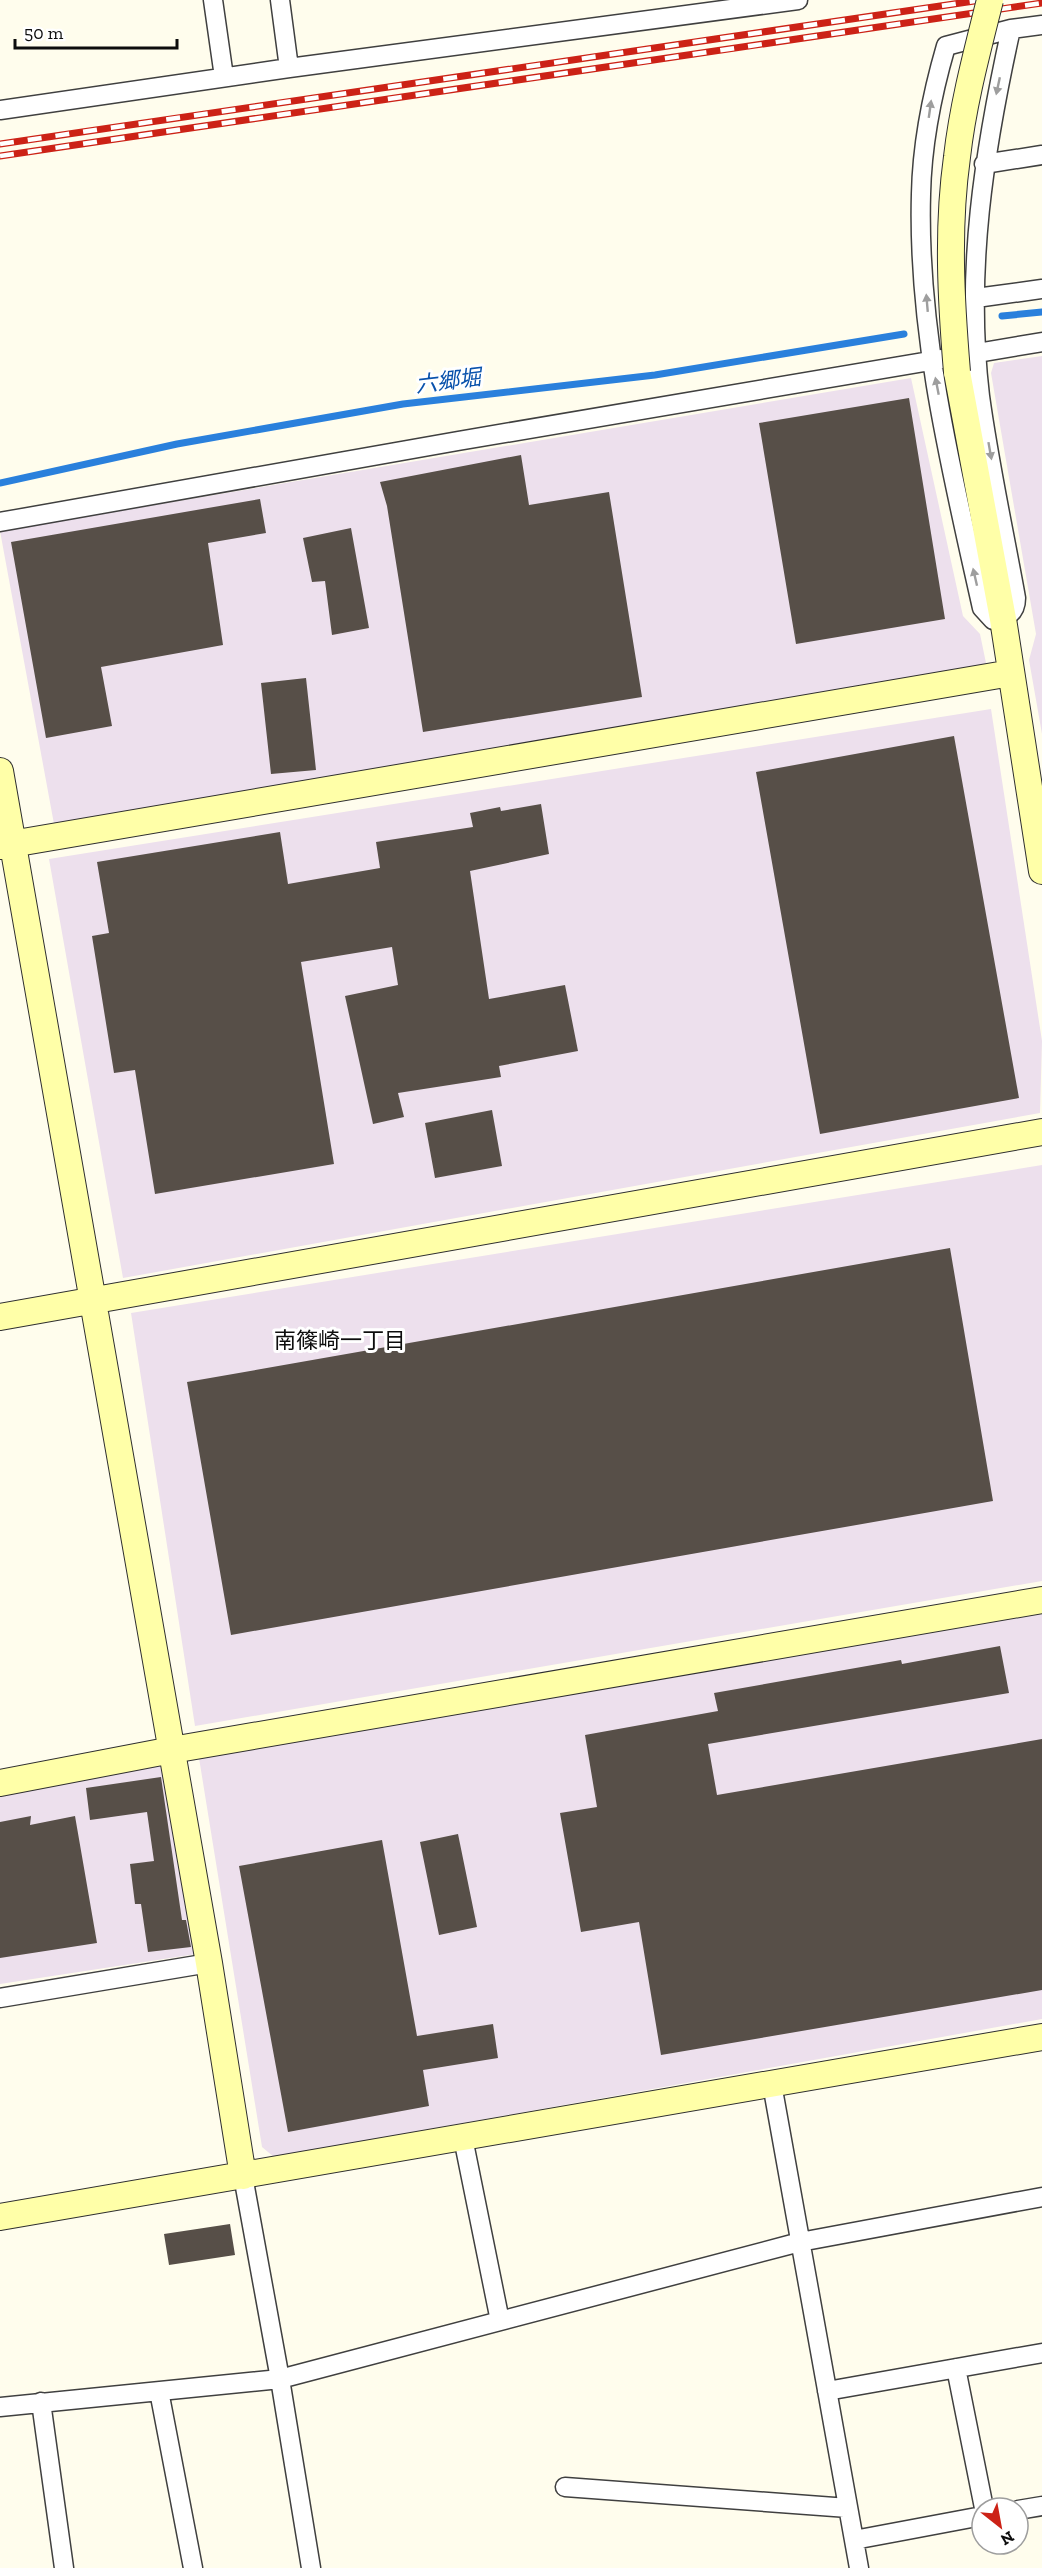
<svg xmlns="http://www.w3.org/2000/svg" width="1042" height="2568" font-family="'Zilla Slab','Noto Sans JP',serif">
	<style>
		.industrial { fill: #ede0ed }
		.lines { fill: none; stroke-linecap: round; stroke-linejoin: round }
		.stream { stroke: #2a80dc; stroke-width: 7 }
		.building { fill: #574f48 }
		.street-casing { stroke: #404040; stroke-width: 21 }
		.secondary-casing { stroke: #2f2f2f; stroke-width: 28 }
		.street { stroke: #fff; stroke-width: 18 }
		.secondary { stroke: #ffffa8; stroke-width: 26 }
		.rail-casing { stroke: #cc2216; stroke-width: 7 }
		.rail { stroke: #fff; stroke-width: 4.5; stroke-dasharray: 14; stroke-linecap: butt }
		.secondary-bridge-casing { stroke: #2f2f2f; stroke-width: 28; stroke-linecap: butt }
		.secondary-bridge { stroke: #ffffa8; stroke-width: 26 }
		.oneway { fill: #9e9e9e }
		.labels { text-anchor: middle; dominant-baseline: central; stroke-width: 6; stroke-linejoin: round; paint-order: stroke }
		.water-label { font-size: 22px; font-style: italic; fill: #0952ac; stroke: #fff }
		.neighbourhood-label { font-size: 22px; fill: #0d0d0d; stroke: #fff }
	</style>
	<rect width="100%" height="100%" fill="#fffded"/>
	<path class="industrial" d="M1042 356V734L1029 660 1036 634 991 373 994 363Z
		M911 378 963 616 980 634 986 663 978 668 54 824 0 531Z
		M991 709 1042 1041 1040 1113 123 1278 49 859Z
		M1042 1165V1581L195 1726 131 1313Z
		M1042 1614V2019L274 2157 262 2147 199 1758Z
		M172 1762 203 1953 0 1984V1795Z"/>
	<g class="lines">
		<path class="stream" d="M1002 316 1042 312
			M0 483 177 444 403 404 655 375 904 334"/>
	</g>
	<path class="building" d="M909 398 945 619 796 644 759 423Z
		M521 455 529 505 609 492 642 697 423 732 387 506 380 482Z
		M260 499 266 533 208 543 223 645 101 667 112 726 46 738 11 542Z
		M351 528 369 628 332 635 325 581 312 582 303 538Z
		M306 678 316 770 271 774 261 683Z
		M954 736 1019 1098 820 1134 756 772Z
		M541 804 549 854 470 871 489 999 565 985 578 1051 499 1066 501 1077 398 1093 404 1117 373 1124 345 996 398 985 392 947 301 962 334 1164 155 1194 135 1070 114 1073 92 936 109 933 97 862 280 832 288 884 380 868 376 842 473 827 470 813 500 807 501 811Z
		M492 1110 502 1166 435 1178 425 1123Z
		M950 1248 993 1501 231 1635 187 1382Z
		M1000 1646 1009 1693 708 1744 717 1795 1042 1739V1990L661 2055 639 1922 581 1932 560 1813 597 1807 585 1735 718 1711 714 1693 901 1660 902 1664Z
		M161 1777 182 1920H186L191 1947 148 1952 141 1904H135L130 1864 154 1861 147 1812 90 1820 86 1788Z
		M31 1816 30 1825 75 1816 97 1943 0 1958V1822Z
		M458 1834 477 1927 439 1935 420 1842Z
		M382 1840 417 2036 493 2024 498 2058 423 2070 429 2106 288 2132 239 1866Z
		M230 2224 235 2255 169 2265 164 2234Z"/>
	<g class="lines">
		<defs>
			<path id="street" d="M213 0 224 77
				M280 0 289 68
				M1011 29C984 151 965 271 980 396 989 463 1004 531 1016 598 1016 613 1007 618 993 620L982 608C952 473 917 333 921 194 922 144 932 94 946 46L1011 29 1042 25
				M0 110 289 68 798 0
				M984 164 1042 155
				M976 298 1042 289
				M0 522 458 441 1042 342
				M0 1998 209 1963
				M772 2084 859 2568
				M463 2138 500 2321
				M243 2176 280 2379 311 2568
				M956 2368 984 2508
				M159 2391 193 2568
				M827 2391 1042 2353
				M41 2402 64 2568
				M0 2407 280 2379 800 2242 1042 2197
				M565 2487 848 2508
				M1018 2510 1042 2506
				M854 2540 982 2516"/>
			<path id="secondary" d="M957 372 1003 619 1042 871
				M0 771 209 1963 243 2176
				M0 846 1011 673
				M0 1317 1042 1132
				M0 1783 172 1750 1042 1600
				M0 2217 1042 2037"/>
		</defs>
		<use href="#street" class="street-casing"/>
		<use href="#secondary" class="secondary-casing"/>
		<use href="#street" class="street"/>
		<use href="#secondary" class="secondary"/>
		<defs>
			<path id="rail" d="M0 144 981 0
				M0 156 1042 3"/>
		</defs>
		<use href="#rail" class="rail-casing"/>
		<use href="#rail" class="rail"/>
		<defs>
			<path id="secondary-bridge" d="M957 372C951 300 947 229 957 157 963 104 977 52 990 0"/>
		</defs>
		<use href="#secondary-bridge" class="secondary-bridge-casing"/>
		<use href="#secondary-bridge" class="secondary-bridge"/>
	</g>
	<defs><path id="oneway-solid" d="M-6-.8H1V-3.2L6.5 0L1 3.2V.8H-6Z" transform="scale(1.5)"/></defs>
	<g class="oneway">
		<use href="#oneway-solid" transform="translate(998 86) rotate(102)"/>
		<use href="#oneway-solid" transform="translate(930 109) rotate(-82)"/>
		<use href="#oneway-solid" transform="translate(927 303) rotate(-95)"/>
		<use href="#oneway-solid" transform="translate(937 386) rotate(-101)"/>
		<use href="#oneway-solid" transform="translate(990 451) rotate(80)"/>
		<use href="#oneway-solid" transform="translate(975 577) rotate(-103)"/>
	</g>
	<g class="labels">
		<g class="water-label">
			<text transform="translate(448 381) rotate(-7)">六郷堀</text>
		</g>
		<g class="neighbourhood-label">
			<text x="340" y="1340">南篠崎一丁目</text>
		</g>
	</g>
	<g transform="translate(1000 2526) rotate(149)"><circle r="28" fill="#ffffff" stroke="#9e9e9e" stroke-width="1.5"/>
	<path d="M0-4.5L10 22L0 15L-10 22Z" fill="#cc2216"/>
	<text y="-9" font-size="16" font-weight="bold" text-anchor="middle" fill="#0d0d0d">N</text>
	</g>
	<path d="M15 39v9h162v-9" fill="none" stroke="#0d0d0d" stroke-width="3"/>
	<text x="24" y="39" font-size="18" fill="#0d0d0d" stroke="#ffffff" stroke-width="4.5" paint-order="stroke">50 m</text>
</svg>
